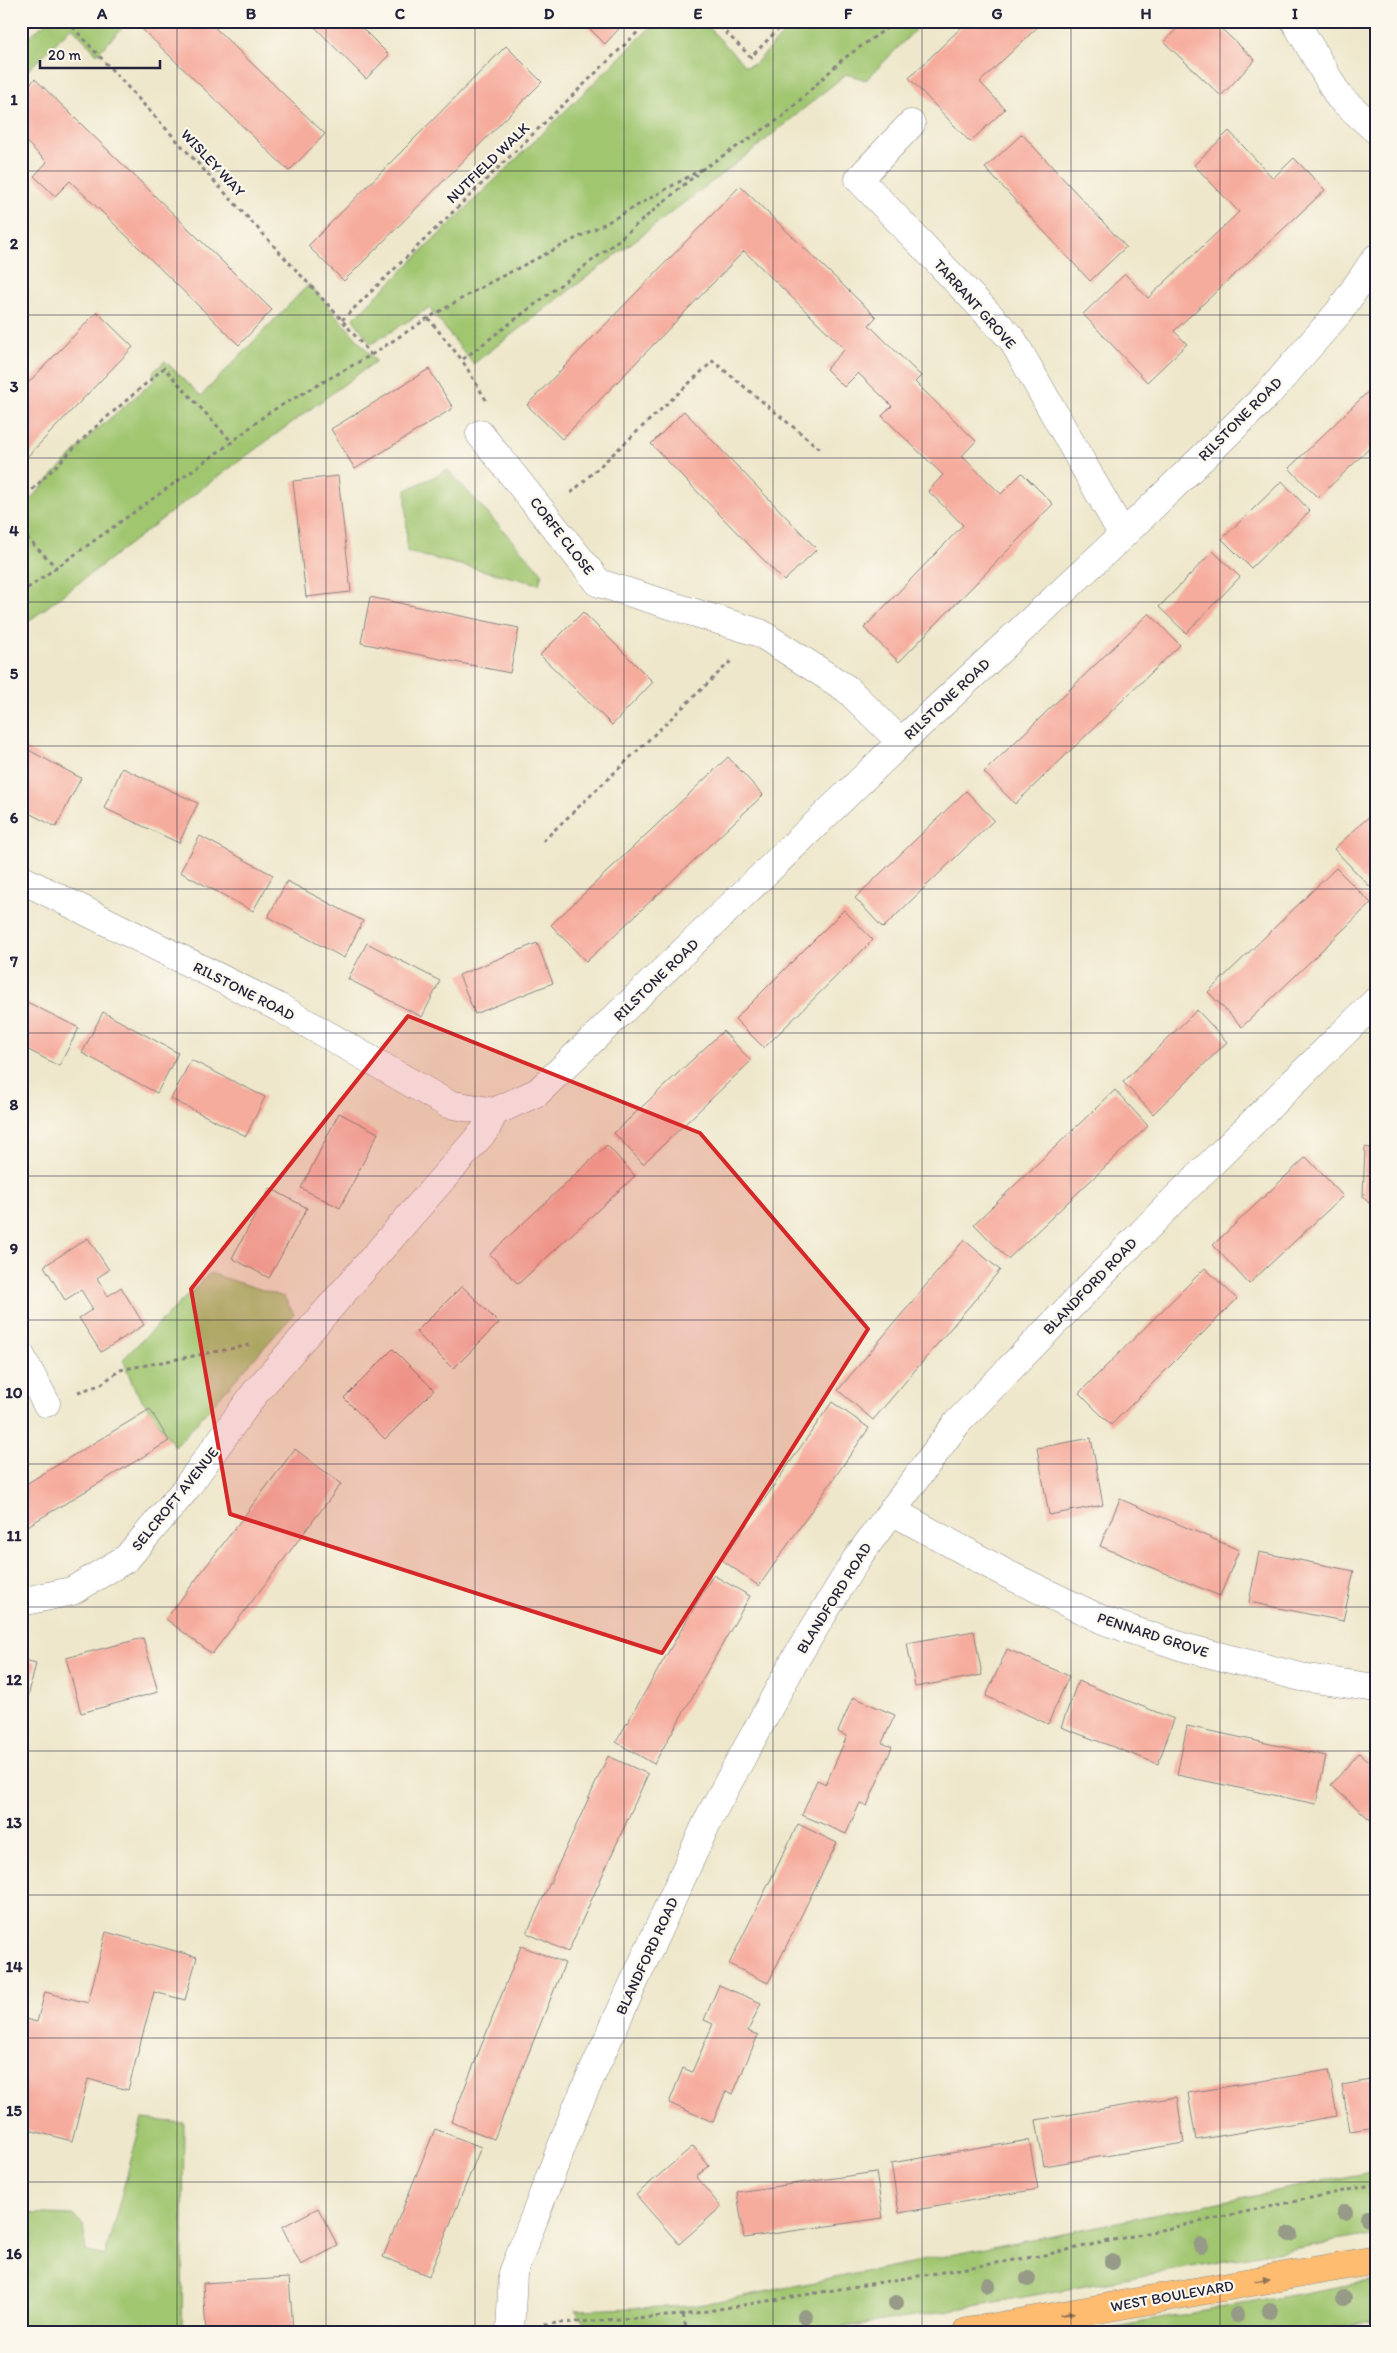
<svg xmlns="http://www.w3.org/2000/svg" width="1397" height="2353" font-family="Itim,sans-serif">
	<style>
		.green { fill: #a0c670; stroke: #617456 }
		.building { fill: #f6ac9d }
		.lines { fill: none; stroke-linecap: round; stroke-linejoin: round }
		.minor-casing { stroke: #888483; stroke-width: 29 }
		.major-casing { stroke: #888483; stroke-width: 29 }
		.path { stroke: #888483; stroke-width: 3; stroke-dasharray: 4 4; stroke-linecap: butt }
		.minor { stroke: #fff; stroke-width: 28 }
		.major { stroke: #febc70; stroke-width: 28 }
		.tree { fill: #969a86 }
		.oneway { fill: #906f56 }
		.marked { fill: #d62828; fill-opacity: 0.2; stroke: #d62828; stroke-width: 4; stroke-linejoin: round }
		.grid { fill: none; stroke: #22223b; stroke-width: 1; stroke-opacity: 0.55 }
		.labels { text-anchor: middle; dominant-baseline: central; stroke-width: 4.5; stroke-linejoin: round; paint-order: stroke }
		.street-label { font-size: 15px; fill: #22223b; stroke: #fbf7ec }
		.neatline { fill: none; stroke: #22223b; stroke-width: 2 }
		.grid-label { font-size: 16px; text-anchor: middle; font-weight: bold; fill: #22223b }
	</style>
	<rect width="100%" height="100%" fill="#fbf7ec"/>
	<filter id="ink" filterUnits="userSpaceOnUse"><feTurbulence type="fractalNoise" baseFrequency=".02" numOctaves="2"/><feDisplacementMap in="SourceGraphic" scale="10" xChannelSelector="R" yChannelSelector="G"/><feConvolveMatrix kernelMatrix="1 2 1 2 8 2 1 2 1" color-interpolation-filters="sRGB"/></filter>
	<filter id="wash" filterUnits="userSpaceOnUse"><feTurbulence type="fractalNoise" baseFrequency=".0096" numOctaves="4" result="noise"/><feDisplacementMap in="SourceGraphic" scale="20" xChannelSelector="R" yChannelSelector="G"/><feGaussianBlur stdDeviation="1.12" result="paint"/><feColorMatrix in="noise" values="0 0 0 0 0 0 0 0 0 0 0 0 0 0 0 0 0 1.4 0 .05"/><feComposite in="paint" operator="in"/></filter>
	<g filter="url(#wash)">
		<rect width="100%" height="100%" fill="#eee7cb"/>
		<path class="green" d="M48 21H129L97 54 72 27 21 77V43Z
			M657 21H703L745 66 755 64 795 21H924L866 80 846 74 752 151 473 364 429 308 371 344 353 319Z
			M309 284 376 361 204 487 21 627V539L24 535 21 527V509L93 433 155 380 153 372 165 361 201 396Z
			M448 470 542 573 539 584 407 552 406 490Z
			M210 1273 284 1297 294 1314 175 1447 134 1388 123 1359Z
			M142 2119 184 2123 182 2332H21V2213L72 2215 83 2224 86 2251 105 2256Z
			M1376 2171V2234L951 2310 814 2332H592L575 2310 693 2306Z
			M1376 2280V2320L1313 2332H1088Z"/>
		<g id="blocks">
			<path class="building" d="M150 21H208L325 134 289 171 142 29Z
				M309 21H355L389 55 366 79Z
				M582 21H626L605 44Z
				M968 21H1044L980 82 1005 109 970 142 909 78Z
				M1184 21H1213L1255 60 1221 96 1164 42Z
				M506 46 542 82 344 281 308 246Z
				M35 79 272 310 239 345 70 181 55 196 34 176 47 162 21 137V93Z
				M1229 131 1273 178 1294 158 1325 190 1174 331 1187 344 1147 382 1083 314 1125 274 1148 298 1239 212 1194 165Z
				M1022 134 1126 247 1090 281 985 168Z
				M740 186 876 317 869 325 921 376 915 382 976 441 962 456 1001 494 1022 473 1053 504 899 662 864 628 963 525 928 491 943 475 882 416 892 406 858 373 844 387 826 369 845 349 744 251 562 439 527 405Z
				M97 312 133 347 21 463V390Z
				M429 369 453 408 355 469 331 429Z
				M1376 384V442L1318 498 1289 468Z
				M684 411 817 549 784 581 651 444Z
				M338 476 351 592 306 597 293 481Z
				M1282 481 1310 511 1251 568 1222 539Z
				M1213 551 1240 577 1186 633 1159 607Z
				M370 597 519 628 510 673 361 643Z
				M583 612 653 682 612 725 540 655Z
				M1149 613 1180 645 1015 804 984 772Z
				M21 746 81 778 56 827 21 809Z
				M728 757 763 795 586 962 551 925Z
				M122 768 198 803 179 843 104 808Z
				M966 791 994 820 883 928 855 898Z
				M1376 810V893L1334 849Z
				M200 836 273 875 253 911 180 872Z
				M1336 868 1371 903 1242 1027 1208 992Z
				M287 881 363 921 344 958 268 917Z
				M844 910 873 940 764 1048 735 1019Z
				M367 943 440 981 422 1017 348 979Z
				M537 943 553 983 475 1014 459 975Z
				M21 999 79 1028 59 1066 21 1046Z
				M1197 1010 1227 1042 1153 1114 1123 1082Z
				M103 1012 178 1053 157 1093 82 1053Z
				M723 1031 751 1061 643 1164 614 1133Z
				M191 1060 265 1097 246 1136 171 1099Z
				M1115 1090 1148 1126 1008 1259 974 1224Z
				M339 1113 378 1133 340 1208 301 1188Z
				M607 1145 635 1176 518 1284 490 1254Z
				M1365 1147 1376 1149V1210L1363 1197Z
				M1306 1157 1343 1196 1249 1284 1213 1245Z
				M270 1188 307 1208 269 1278 232 1258Z
				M88 1238 109 1270 97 1278 108 1296 121 1287 144 1325 101 1352 79 1318 93 1309 81 1290 65 1300 44 1266Z
				M964 1240 1000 1270 873 1420 838 1390Z
				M1205 1268 1237 1299 1111 1425 1079 1393Z
				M462 1286 499 1323 453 1369 416 1332Z
				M393 1349 434 1390 385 1439 344 1398Z
				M832 1402 869 1428 759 1586 722 1560Z
				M150 1409 169 1441 21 1530V1487Z
				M1091 1438 1103 1505 1049 1515 1037 1448Z
				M295 1449 341 1484 212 1654 166 1619Z
				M1120 1499 1239 1550 1220 1596 1100 1546Z
				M1259 1552 1354 1571 1343 1621 1249 1602Z
				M713 1575 750 1596 654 1764 616 1742Z
				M974 1631 982 1675 915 1687 907 1643Z
				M143 1638 158 1692 81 1713 66 1658Z
				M1007 1649 1069 1676 1048 1724 986 1696Z
				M21 1659 36 1663 26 1706 21 1704Z
				M1078 1681 1174 1719 1158 1764 1061 1727Z
				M853 1697 895 1715 882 1743 892 1747 867 1806 860 1803 846 1834 802 1815 817 1780 826 1784 847 1736 838 1732Z
				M1187 1726 1326 1756 1316 1804 1177 1775Z
				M1359 1753 1376 1768V1825L1331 1785Z
				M608 1756 648 1774 568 1952 527 1933Z
				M798 1824 837 1843 768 1983 729 1964Z
				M106 1932 197 1957 185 2000 154 1992 128 2090 88 2079 72 2141 21 2128V2018L37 2022 45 1992 88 2003Z
				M521 1946 565 1963 494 2139 451 2122Z
				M719 1985 761 2003 748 2031 758 2035 733 2094 726 2091 713 2122 669 2103 683 2068 692 2072 713 2024 704 2020Z
				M1329 2070 1337 2116 1196 2140 1188 2093Z
				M1376 2079V2127L1350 2131 1342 2085Z
				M1177 2097 1184 2143 1044 2166 1036 2120Z
				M435 2129 481 2147 429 2276 383 2257Z
				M1029 2140 1038 2189 899 2213 891 2163Z
				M693 2146 709 2166 696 2177 721 2207 679 2244 636 2195Z
				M876 2172 883 2218 744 2238 737 2192Z
				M318 2208 338 2246 301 2265 282 2227Z
				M289 2278 293 2329 206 2332 203 2283Z"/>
		</g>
	</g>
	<g filter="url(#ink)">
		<use href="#blocks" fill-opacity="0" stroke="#888483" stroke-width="1"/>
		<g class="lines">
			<defs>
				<path id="minor" d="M1295 21 1339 97 1376 130
					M911 124 859 179 1012 339 1123 535
					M480 434 599 583 760 633 847 689 901 742
					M21 879 280 1008 448 1104 494 1112 538 1092 901 742 1123 535 1267 395 1339 312 1376 258
					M21 1356 46 1403
					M892 1511 1005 1573 1105 1621 1183 1647 1301 1677 1376 1688
					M21 1602 72 1591 127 1558 184 1491 255 1393 486 1129 494 1112
					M510 2332 513 2273 576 2109 710 1816 796 1658 857 1558 957 1423 1175 1199 1376 1001"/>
				<path id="major" d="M967 2332 1376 2260"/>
			</defs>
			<use href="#minor" class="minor-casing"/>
			<use href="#major" class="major-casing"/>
			<path class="path" d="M67 21 342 320 371 355
				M714 21 751 57 786 21
				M701 170 781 118 843 59 897 21
				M428 318 462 360
				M342 320 649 21
				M486 400 462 360 610 247 697 174
				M571 493 713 361 820 449
				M21 501 92 430 164 368 232 442
				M21 532 57 568
				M21 593 232 442 268 413 371 355 428 318 487 284 608 222 702 169
				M543 841 731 661
				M78 1392 100 1385 120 1370 250 1345
				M683 2315 687 2332
				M544 2324 683 2315 1039 2256 1376 2184"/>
			<use href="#minor" class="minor"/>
			<use href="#major" class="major"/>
		</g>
		<g class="tree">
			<circle cx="1345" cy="2212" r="8"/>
			<circle cx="1368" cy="2218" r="8"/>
			<circle cx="1290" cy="2234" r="8"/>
			<circle cx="1201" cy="2246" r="8"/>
			<circle cx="1112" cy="2262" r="8"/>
			<circle cx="1028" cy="2279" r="8"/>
			<circle cx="988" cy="2285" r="8"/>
			<circle cx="1344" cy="2298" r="8"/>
			<circle cx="896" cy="2303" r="8"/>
			<circle cx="1270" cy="2311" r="8"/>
			<circle cx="1237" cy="2315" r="8"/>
			<circle cx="805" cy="2317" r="8"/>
		</g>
		<defs><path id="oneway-solid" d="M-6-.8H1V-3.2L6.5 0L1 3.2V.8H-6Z" transform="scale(1.25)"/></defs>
		<g class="oneway">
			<use href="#oneway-solid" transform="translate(1262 2280) rotate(-10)"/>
			<use href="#oneway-solid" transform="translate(1067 2314) rotate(-10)"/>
		</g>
	</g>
	<path class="marked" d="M408 1016 700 1133 868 1329 662 1653 230 1514 191 1289Z"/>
	<path class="grid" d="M177 21V2332M326 21V2332M475 21V2332M624 21V2332M773 21V2332M922 21V2332M1071 21V2332M1220 21V2332M21 171H1376M21 315H1376M21 458H1376M21 602H1376M21 746H1376M21 889H1376M21 1033H1376M21 1176H1376M21 1320H1376M21 1464H1376M21 1607H1376M21 1751H1376M21 1895H1376M21 2038H1376M21 2182H1376"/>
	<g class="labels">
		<g class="street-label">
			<text transform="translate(213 163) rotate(47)">WISLEY WAY</text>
			<text transform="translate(488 163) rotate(-44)">NUTFIELD WALK</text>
			<text transform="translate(975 304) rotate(48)">TARRANT GROVE</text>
			<text transform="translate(1240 419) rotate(-45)">RILSTONE ROAD</text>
			<text transform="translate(562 536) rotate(52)">CORFE CLOSE</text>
			<text transform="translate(947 699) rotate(-43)">RILSTONE ROAD</text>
			<text transform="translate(656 980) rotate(-44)">RILSTONE ROAD</text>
			<text transform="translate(244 991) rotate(27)">RILSTONE ROAD</text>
			<text transform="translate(1090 1286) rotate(-46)">BLANDFORD ROAD</text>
			<text transform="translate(175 1499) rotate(-51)">SELCROFT AVENUE</text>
			<text transform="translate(834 1598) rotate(-58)">BLANDFORD ROAD</text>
			<text transform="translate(1153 1635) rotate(18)">PENNARD GROVE</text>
			<text transform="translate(647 1956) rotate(-65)">BLANDFORD ROAD</text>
			<text transform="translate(1172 2296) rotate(-10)">WEST BOULEVARD</text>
		</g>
	</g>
	<rect width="1397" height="2353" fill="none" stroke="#fbf7ec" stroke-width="55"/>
	<path d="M40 60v8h120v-8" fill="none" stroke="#22223b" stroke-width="2.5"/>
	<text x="48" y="60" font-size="15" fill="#22223b" stroke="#fbf7ec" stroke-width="4" paint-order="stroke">20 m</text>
	<rect x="28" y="28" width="1342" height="2298" class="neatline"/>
	<g class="grid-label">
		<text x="102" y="19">A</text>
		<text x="251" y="19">B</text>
		<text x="400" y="19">C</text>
		<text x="549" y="19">D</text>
		<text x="698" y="19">E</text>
		<text x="848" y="19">F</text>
		<text x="997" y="19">G</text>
		<text x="1146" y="19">H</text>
		<text x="1295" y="19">I</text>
		<text x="14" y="105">1</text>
		<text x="14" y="249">2</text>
		<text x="14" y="392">3</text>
		<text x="14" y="536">4</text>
		<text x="14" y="679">5</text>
		<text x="14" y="823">6</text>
		<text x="14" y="967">7</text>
		<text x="14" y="1110">8</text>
		<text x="14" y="1254">9</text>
		<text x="14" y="1398">10</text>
		<text x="14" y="1541">11</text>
		<text x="14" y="1685">12</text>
		<text x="14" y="1828">13</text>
		<text x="14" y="1972">14</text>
		<text x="14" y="2116">15</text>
		<text x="14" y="2259">16</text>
	</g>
</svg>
